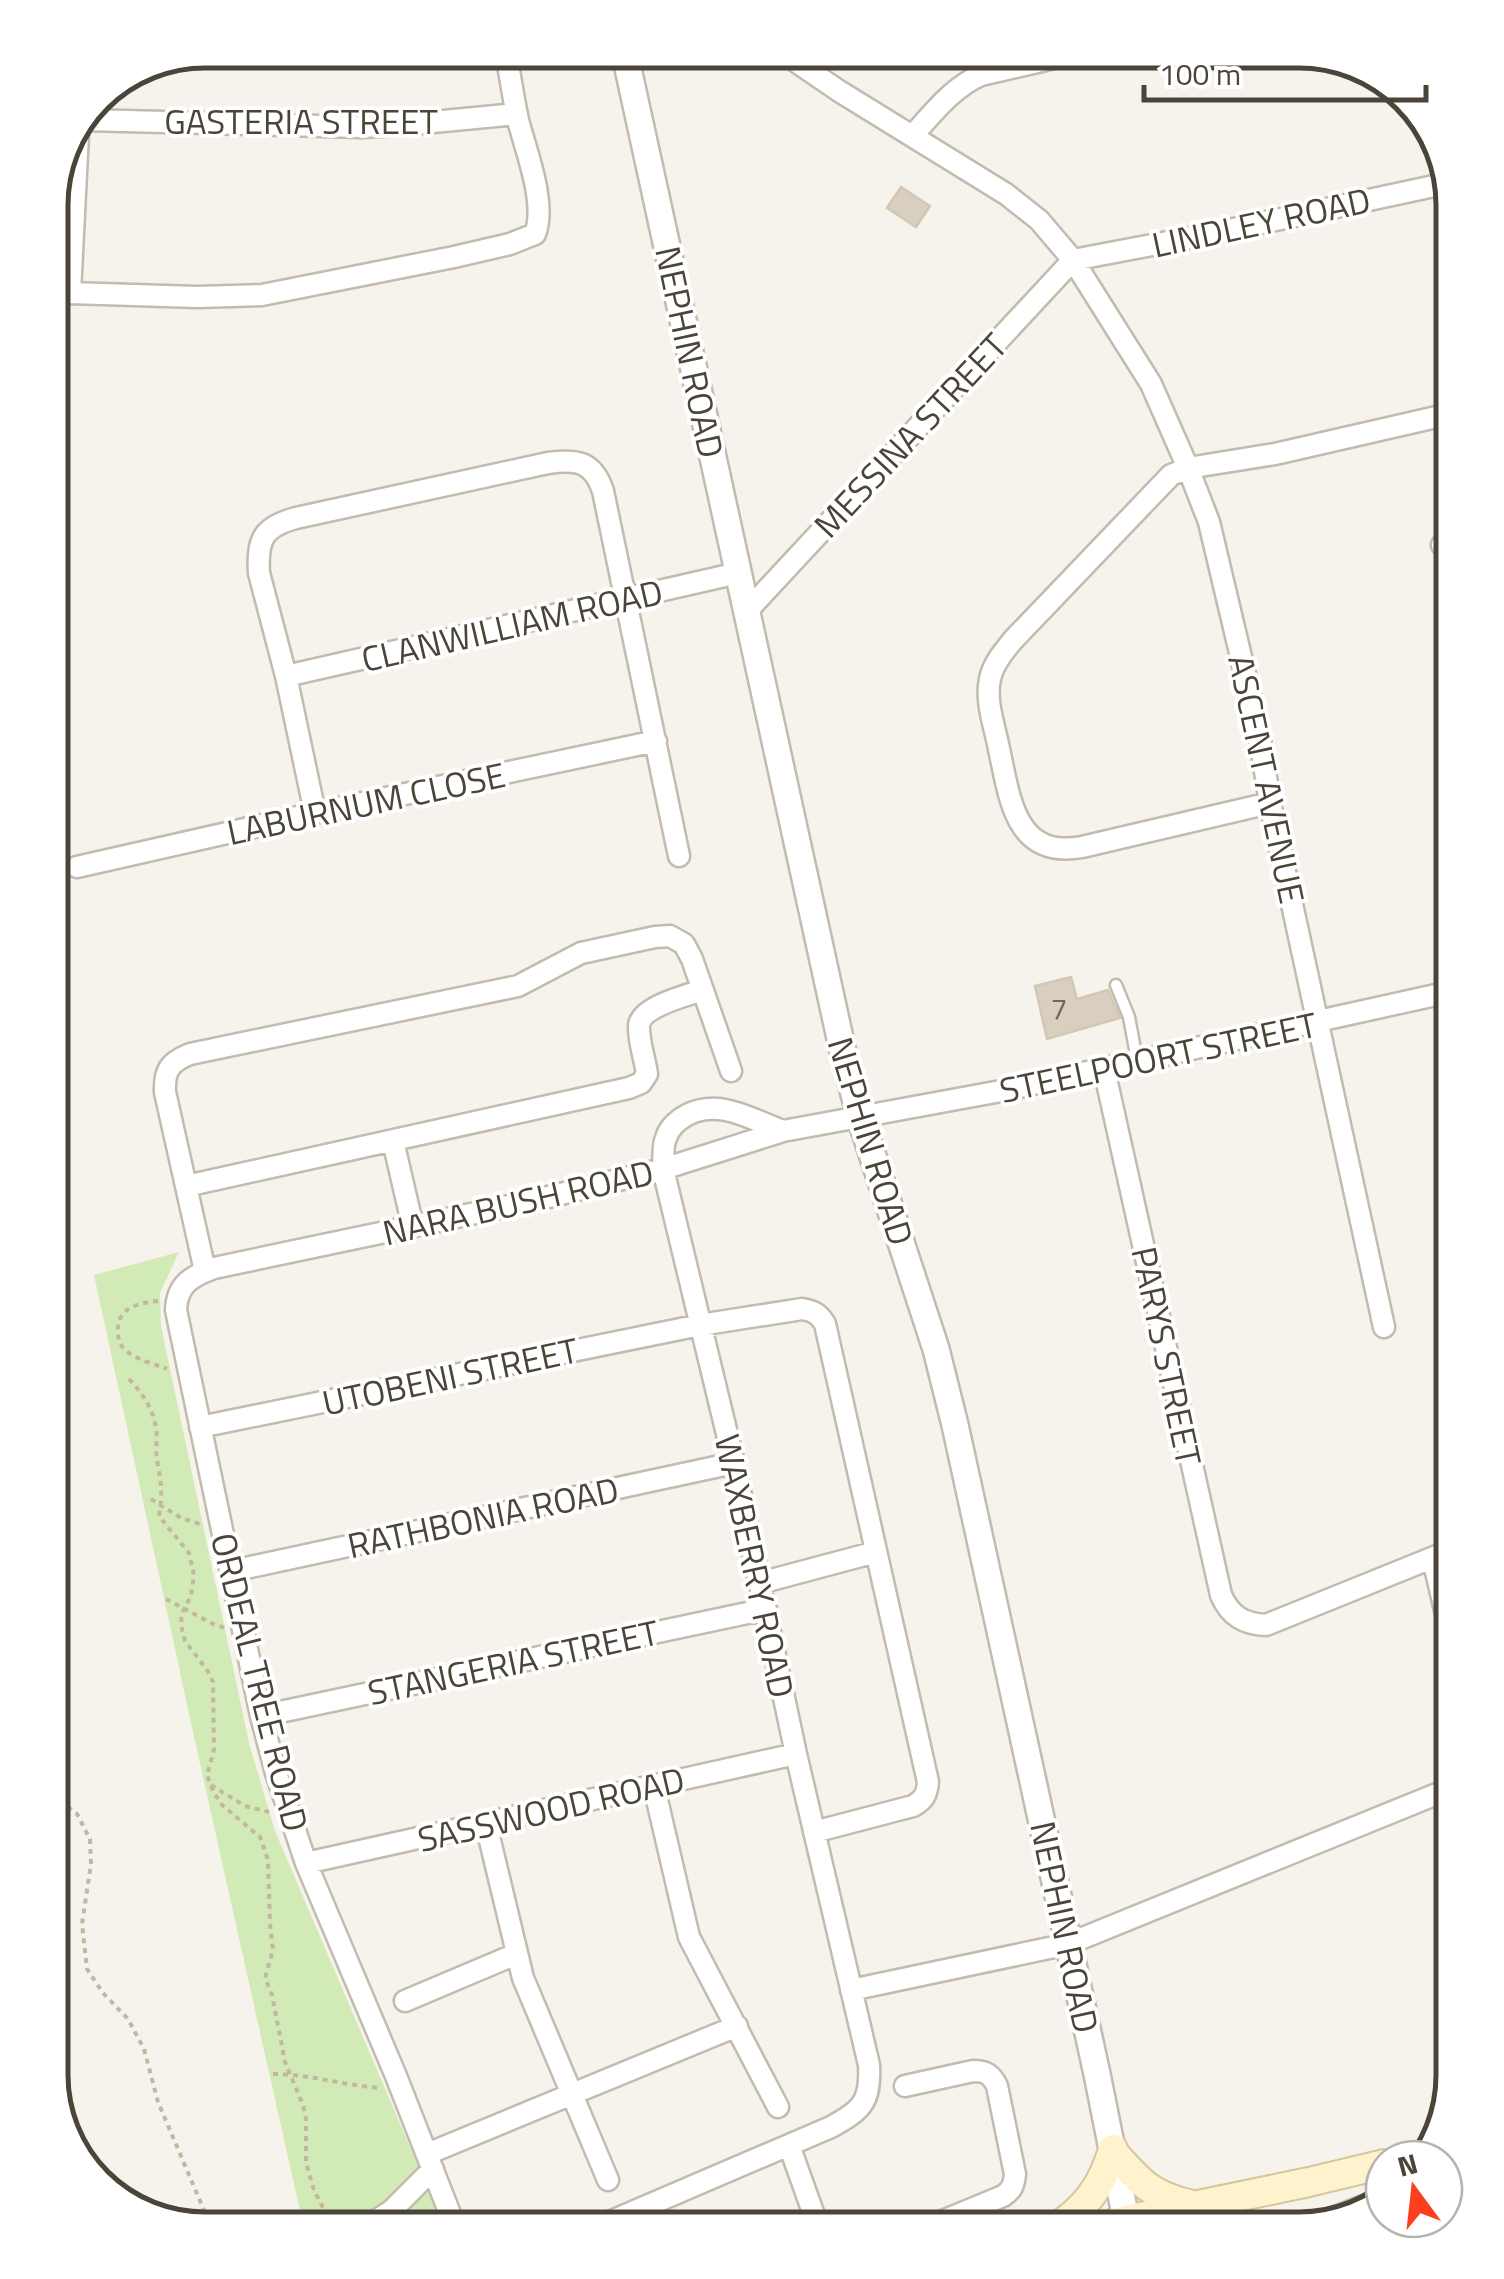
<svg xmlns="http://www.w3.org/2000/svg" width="1504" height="2279" font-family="'Titillium Web',sans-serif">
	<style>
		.green { fill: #d2eab5 }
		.building { fill: #d8cfc1; stroke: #d3c7b4; stroke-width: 2.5 }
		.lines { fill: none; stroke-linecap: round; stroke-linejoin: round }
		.service-casing { stroke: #c2bbae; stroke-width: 15 }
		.minor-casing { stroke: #c2bbae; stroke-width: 25 }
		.tertiary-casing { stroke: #c2bbae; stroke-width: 30 }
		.secondary-casing { stroke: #d6c79b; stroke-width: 32 }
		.path { stroke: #c4b79f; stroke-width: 4; stroke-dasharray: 5 5; stroke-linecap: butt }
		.service { stroke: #fff; stroke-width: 10 }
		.minor { stroke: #fff; stroke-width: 20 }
		.tertiary { stroke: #fff; stroke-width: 25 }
		.secondary { stroke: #fff3cd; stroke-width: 28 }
		.labels { text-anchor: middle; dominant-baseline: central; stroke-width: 8; stroke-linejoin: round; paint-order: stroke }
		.number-label { font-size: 30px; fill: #6e675b }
		.street-label { font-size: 35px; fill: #4b4439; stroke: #fff }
		.rim { fill: none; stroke: #4b4439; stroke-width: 5 }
	</style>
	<rect width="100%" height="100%" fill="#f6f3ec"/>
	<path class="green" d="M179 1252 160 1293 161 1326 249 1743 275 1831 445 2229H304L195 1741 94 1275Z"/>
	<path class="building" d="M901 187 930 206 916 227 887 208Z
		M1071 977 1077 999 1108 990 1120 1018 1047 1039 1035 986Z"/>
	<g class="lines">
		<defs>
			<path id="service" d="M1116 985 1129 1017 1137 1060"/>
			<path id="minor" d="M779 50 839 91 1006 194 1039 220 1073 260 1151 384 1188 468 1209 522 1259 733 1270 803 1384 1327
				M84 120 361 127 402 125 517 114
				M913 135C933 113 953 87 981 75L1089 50
				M1073 260 1215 233 1448 183
				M70 293 78 134
				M50 297 70 293 197 297 262 295 454 257 510 244 535 234C547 204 526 151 518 120 513 97 510 73 505 50
				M1442 545 1454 542
				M747 611 1073 260
				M286 676 738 573
				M1270 803 1082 847C1015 859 1010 799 999 749 995 727 985 702 990 679 993 664 1004 651 1014 639L1171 475 1188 468 1275 454 1454 413
				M315 813 286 676 259 573C257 539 263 527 296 518L548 463C577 459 593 461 603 491L679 856
				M77 867 315 813 656 741
				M1104 1069 1221 1595C1230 1616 1244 1624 1266 1625L1454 1549
				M393 1141 413 1227
				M186 1186 629 1088 641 1083 647 1074C645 1059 638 1040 639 1025 642 1006 686 996 702 990
				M205 1271 165 1092C164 1070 170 1062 190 1054L518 986 581 953 655 937 670 936 684 944 692 959 731 1071
				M200 1427 700 1325 802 1309C814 1311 819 1314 825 1324L928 1782C927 1794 924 1800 913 1806L814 1832
				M1433 1559 1454 1649
				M232 1571 734 1463
				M760 1583 876 1552
				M261 1716 766 1609
				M654 1787 689 1937 778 2107
				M486 1824 523 1978 608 2180
				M306 1863 796 1754
				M851 1990 1068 1944 1454 1787
				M405 2001 516 1954
				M905 2086 973 2071C986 2071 991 2074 997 2086L1015 2174C1014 2185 1012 2190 1003 2196L923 2229
				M789 2145 819 2229
				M427 2154 737 2026
				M1318 2224 1384 2198
				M363 2229 391 2211 433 2169
				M456 2229 396 2076 306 1863 276 1773 261 1716 176 1310C177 1284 192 1276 214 1268L528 1202 663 1169 783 1131 1001 1091 1454 991
				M593 2229 831 2127C862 2110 871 2102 869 2065L796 1754 734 1463 663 1169C664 1160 662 1146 666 1138 669 1128 678 1120 687 1115 720 1098 752 1120 783 1131"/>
			<path id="tertiary" d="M624 50 843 1052 860 1117 936 1349 955 1425 1097 2074 1128 2229"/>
			<path id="secondary" d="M1114 2153C1139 2181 1150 2195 1189 2204
				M1405 2159 1433 2152
				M1053 2229C1085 2210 1103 2185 1113 2149
				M1093 2229 1126 2220 1309 2182 1384 2164"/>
		</defs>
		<use href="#service" class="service-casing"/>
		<use href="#minor" class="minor-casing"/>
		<use href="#tertiary" class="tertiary-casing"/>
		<use href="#secondary" class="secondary-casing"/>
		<path class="path" d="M158 1301C138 1303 116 1308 118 1332 118 1341 121 1348 129 1353 140 1361 155 1364 167 1369
			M129 1379C142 1393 153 1408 156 1428 158 1438 155 1449 157 1460 161 1483 163 1492 159 1516L189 1553 194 1575 191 1596 181 1615 182 1629 185 1641 207 1670 213 1682 214 1750 207 1775 213 1791 222 1805 260 1837 268 1860 270 1924 273 1950 265 1978 272 1995 285 2062 303 2105 306 2119V2163L314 2190 332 2226
			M151 1499 181 1518 203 1525
			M166 1599 213 1624 225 1628
			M211 1785 245 1806 269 1812
			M50 1798 62 1802 77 1814 90 1839 91 1864 82 1924 87 1969 103 1993 128 2019 144 2049 158 2102 212 2229
			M273 2074C310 2074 345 2086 382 2088"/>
		<use href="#service" class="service"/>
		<use href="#minor" class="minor"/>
		<use href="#tertiary" class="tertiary"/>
		<use href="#secondary" class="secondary"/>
	</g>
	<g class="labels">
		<g class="number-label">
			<text x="1059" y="1008">7</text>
		</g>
		<g class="street-label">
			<text x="301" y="121">GASTERIA STREET</text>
			<text transform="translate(1261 222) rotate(-12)">LINDLEY ROAD</text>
			<text transform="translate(690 352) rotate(78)">NEPHIN ROAD</text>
			<text transform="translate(910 435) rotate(-47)">MESSINA STREET</text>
			<text transform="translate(512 625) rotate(-13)">CLANWILLIAM ROAD</text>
			<text transform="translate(1267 779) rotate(78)">ASCENT AVENUE</text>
			<text transform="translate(366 803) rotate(-12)">LABURNUM CLOSE</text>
			<text transform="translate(1158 1057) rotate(-12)">STEELPOORT STREET</text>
			<text transform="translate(871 1141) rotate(73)">NEPHIN ROAD</text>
			<text transform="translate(518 1202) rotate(-13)">NARA BUSH ROAD</text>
			<text transform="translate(1167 1356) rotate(78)">PARYS STREET</text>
			<text transform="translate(450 1376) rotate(-12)">UTOBENI STREET</text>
			<text transform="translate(483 1517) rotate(-12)">RATHBONIA ROAD</text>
			<text transform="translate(755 1566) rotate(78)">WAXBERRY ROAD</text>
			<text transform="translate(513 1662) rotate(-12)">STANGERIA STREET</text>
			<text transform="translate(260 1682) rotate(76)">ORDEAL TREE ROAD</text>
			<text transform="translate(551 1809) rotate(-13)">SASSWOOD ROAD</text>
			<text transform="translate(1065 1927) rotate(78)">NEPHIN ROAD</text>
		</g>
	</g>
	<path d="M0 0H1504V2279H0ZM205 68H1299A137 137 0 0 1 1436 205V2075A137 137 0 0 1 1299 2212H205A137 137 0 0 1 68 2075V205A137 137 0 0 1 205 68Z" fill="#fff" fill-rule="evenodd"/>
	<path class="rim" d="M205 68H1299A137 137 0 0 1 1436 205V2075A137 137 0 0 1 1299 2212H205A137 137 0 0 1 68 2075V205A137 137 0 0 1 205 68Z"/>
	<g transform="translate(1414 2189) rotate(345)"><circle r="48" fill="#ffffff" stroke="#b7b4b0" stroke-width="2.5"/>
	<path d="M0-8L18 38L0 25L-18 38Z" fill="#fc3f1d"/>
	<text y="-15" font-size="28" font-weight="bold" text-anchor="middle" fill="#4b4439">N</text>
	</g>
	<path d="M1144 85v15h282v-15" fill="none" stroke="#4b4439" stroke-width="5"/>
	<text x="1159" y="85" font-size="30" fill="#4b4439" stroke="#ffffff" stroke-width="8" paint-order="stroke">100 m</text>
</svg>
